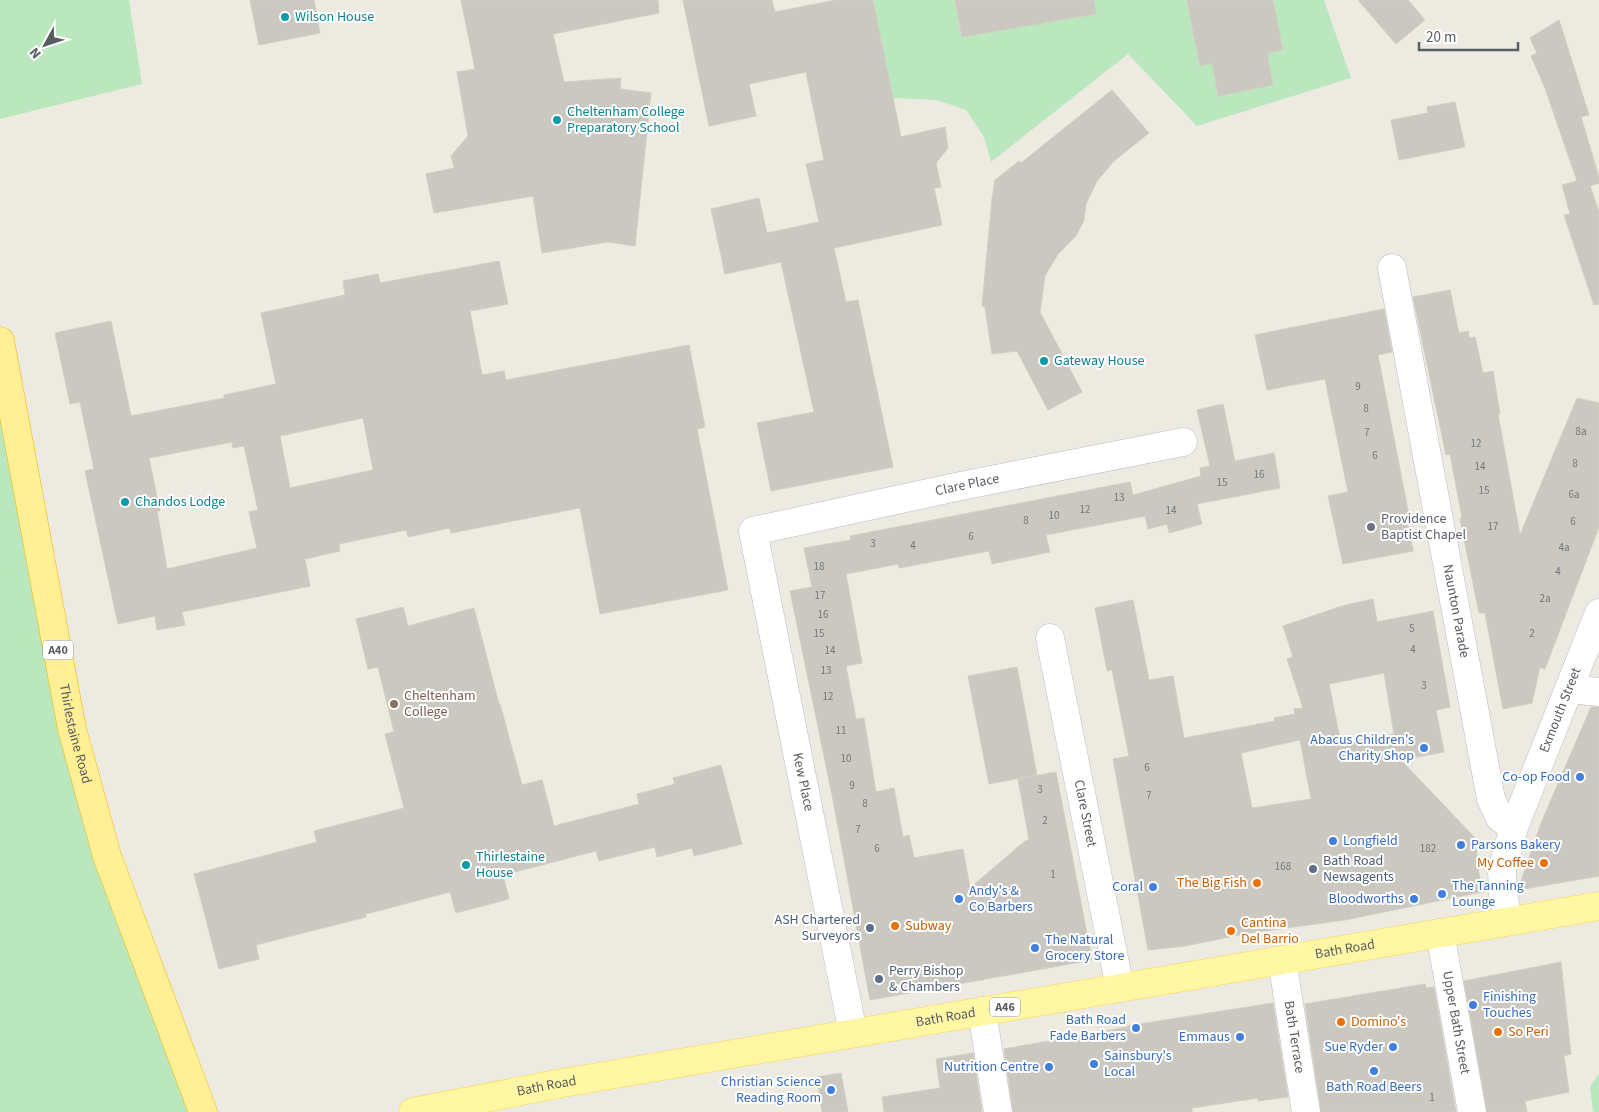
<svg xmlns="http://www.w3.org/2000/svg" width="1599" height="1112" font-family="'Source Sans 3',sans-serif">
	<style>
		.green { fill: #bbe7be }
		.building { fill: #cac8c0; stroke: #d2cebf; fill-rule: evenodd }
		.lines { fill: none; stroke-linecap: round; stroke-linejoin: round }
		.minor-casing { stroke: #b9bbc1; stroke-width: 29 }
		.primary-casing { stroke: #f9d54e; stroke-width: 29 }
		.trunk-casing { stroke: #eeb400; stroke-width: 29 }
		.minor { stroke: #fff; stroke-width: 28 }
		.primary { stroke: #fff7a4; stroke-width: 28 }
		.trunk { stroke: #fff095; stroke-width: 28 }
		.culture-dot { fill: #0f9aa8; stroke: #fff; stroke-width: 2 }
		.worship-dot { fill: #6b7280; stroke: #fff; stroke-width: 2 }
		.education-dot { fill: #8d6e63; stroke: #fff; stroke-width: 2 }
		.shop-dot { fill: #3f7fe0; stroke: #fff; stroke-width: 2 }
		.food-dot { fill: #e8710a; stroke: #fff; stroke-width: 2 }
		.service-dot { fill: #5c6f8a; stroke: #fff; stroke-width: 2 }
		.labels { text-anchor: middle; dominant-baseline: central; stroke-width: 4; stroke-linejoin: round; paint-order: stroke }
		.number-label { font-size: 11px; fill: #75787a }
		.shield { fill: #fff; stroke: #8b8e92; stroke-width: 1 }
		.shield-label { font-size: 12px; font-weight: bold; fill: #595d63 }
		.culture-label { font-size: 14px; fill: #0d838f; stroke: #fff; text-anchor: start }
		.street-label { font-size: 14px; fill: #595d63; stroke: #fff }
		.worship-label { font-size: 14px; fill: #5b616d; stroke: #fff; text-anchor: start }
		.education-label { font-size: 14px; fill: #785e54; stroke: #fff; text-anchor: start }
		.shop-label { font-size: 14px; fill: #366cbe; stroke: #fff; text-anchor: end }
		.service-label { font-size: 14px; fill: #4e5e75; stroke: #fff; text-anchor: start }
		.food-label { font-size: 14px; fill: #c56008; stroke: #fff; text-anchor: start }
	</style>
	<rect width="100%" height="100%" fill="#edebe1"/>
	<path class="green" d="M0 0H129L142 84 0 119Z
		M873 0H1324L1351 78 1197 126 1128 54 991 162 984 137 966 110 937 100 893 98Z
		M0 362 72 729 203 1112H0Z
		M1599 1073V1112H1593L1590 1087Z"/>
	<path class="building" d="M250 0H314L320 33 259 45Z
		M461 0H658L659 13 553 34 564 82 621 78 620 89 651 93 635 246 608 242 542 253 533 196 434 213 426 174 454 168 451 156 468 136 457 72 475 69Z
		M683 0H772L775 12 836 0H873L901 137 945 127 948 148 936 163 941 187 934 188 942 225 834 248 846 302 858 300 893 467 771 491 757 423 814 412 781 262 725 274 711 209 759 198 767 233 819 222 806 164 824 160 806 72 749 84 756 116 709 126Z
		M955 0H1094L1096 14 962 37Z
		M1187 0H1273L1283 50 1267 53 1273 85 1218 96 1212 63 1200 66Z
		M1358 0H1408L1425 20 1396 44Z
		M1559 20 1589 115 1581 117 1599 177V183L1590 186 1599 212V304L1594 305 1564 215 1570 214 1562 185 1577 181 1545 88 1531 56 1537 53 1530 38Z
		M1112 90 1149 133 1114 161 1097 181 1086 204 1084 220 1076 236 1058 254 1045 276 1040 312 1082 392 1048 410 1017 351 992 354 985 307 982 306 992 199 995 180 1019 161 1021 163Z
		M1455 102 1465 147 1399 160 1391 120 1428 113 1427 107Z
		M499 261 508 304 470 311 482 375 504 371 506 380 689 345 705 427 697 429 728 590 600 614 580 508 451 533 450 528 408 537 406 530 339 544 340 551 305 559 310 586 182 612 185 625 157 630 155 616 118 624 85 471 94 469 80 402 70 404 55 333 111 321 131 416 224 398V395L276 384 261 313 345 295 343 281 378 274 380 283ZM363 418 373 470 290 488 280 436ZM232 442 233 448 244 446 258 510 249 512 257 548 167 569 157 511H160L149 458Z
		M1450 290 1459 333 1468 331 1469 338 1475 337 1483 373 1493 371 1500 414H1498L1520 535 1577 398 1599 403V527L1545 669 1540 667 1532 703 1503 709 1485 613H1479L1460 519 1462 518 1450 454 1446 455 1413 297Z
		M1384 309 1392 352 1378 355 1410 521H1407L1413 551 1343 564 1328 496 1348 492 1325 379 1267 390 1255 335Z
		M1223 404 1235 461 1274 453 1280 488 1197 504 1202 524 1169 533 1167 524 1148 529 1145 516 1046 535 1050 552 992 564 989 551 899 568 898 564 846 574 862 663 846 666 856 719 864 718 876 792 894 788 903 837 909 835 914 858 963 849 970 888 1025 841 1029 840 1018 779 1056 772 1092 960 870 1000 833 800 790 591 812 587 804 548 851 540 850 536 1130 482 1133 495 1201 476 1200 468 1210 466 1197 410Z
		M1373 599 1377 622 1433 611 1450 707 1436 710 1444 752 1401 760 1475 838 1481 892 1345 920 1249 933 1185 946 1148 950 1113 759 1129 756 1112 670 1107 671 1095 608 1133 600 1149 680 1173 676 1184 738 1275 721 1274 718 1295 714 1294 709 1303 708 1287 659 1293 657 1283 626 1342 606ZM1384 673 1394 734 1341 744 1329 684ZM1300 740 1311 799 1252 808 1241 753Z
		M403 607 408 626 474 608 499 704H500L522 785 542 780 554 826 639 804 637 794 675 784 673 778 721 765 742 844 694 856 692 848 657 857 655 847 599 861 596 851 503 875 509 899 456 913 450 892 366 914V917L256 945 259 959 219 969 194 874 317 842 314 831 404 808 385 734 394 732 378 667 368 669 356 619Z
		M1017 667 1037 775 989 784 968 676Z
		M1591 707H1599V876L1518 890 1541 823Z
		M1561 962 1571 1054 1564 1056 1569 1092 1525 1101 1527 1112H1487L1464 981Z
		M1425 984 1426 988 1434 987 1456 1112H1321L1305 1004Z
		M1273 1003 1288 1097 1258 1101V1098L1192 1108V1112H1013L1004 1049 1127 1027V1026Z
		M973 1053 982 1112H884L882 1097 940 1088 936 1059Z
		M841 1073 848 1112H822L817 1077Z"/>
	<g class="lines">
		<defs>
			<g id="minor">
				<path id="s1" d="M1392 268 1491 799 1500 818 1514 827"/>
				<path id="s2" d="M1050 638 1120 988"/>
				<path d="M1569 689 1599 692"/>
				<path id="s3" d="M1508 921 1503 893 1502 870 1514 827 1599 613"/>
				<path id="s4" d="M1440 933 1472 1112"/>
				<path id="s5" d="M1282 960 1306 1112"/>
				<path d="M982 1011 998 1112"/>
				<path id="s6" d="M853 1033 753 531 961 486 1183 442"/>
			</g>
			<g id="primary">
				<path id="s7" d="M413 1112 557 1084 1599 906"/>
			</g>
			<g id="trunk">
				<path id="s8" d="M0 341 72 729 107 856 203 1112"/>
			</g>
		</defs>
		<use href="#minor" class="minor-casing"/>
		<use href="#primary" class="primary-casing"/>
		<use href="#trunk" class="trunk-casing"/>
		<use href="#minor" class="minor"/>
		<use href="#primary" class="primary"/>
		<use href="#trunk" class="trunk"/>
	</g>
	<g class="culture-dot">
		<circle cx="285" cy="17" r="5"/>
		<circle cx="557" cy="120" r="5"/>
		<circle cx="1044" cy="361" r="5"/>
		<circle cx="125" cy="502" r="5"/>
		<circle cx="466" cy="865" r="5"/>
	</g>
	<circle class="worship-dot" cx="1371" cy="527" r="5"/>
	<circle class="education-dot" cx="394" cy="704" r="5"/>
	<g class="shop-dot">
		<circle cx="1424" cy="748" r="5"/>
		<circle cx="1580" cy="777" r="5"/>
		<circle cx="1333" cy="841" r="5"/>
		<circle cx="1461" cy="845" r="5"/>
		<circle cx="1153" cy="887" r="5"/>
		<circle cx="1442" cy="894" r="5"/>
		<circle cx="959" cy="899" r="5"/>
		<circle cx="1414" cy="899" r="5"/>
		<circle cx="1035" cy="948" r="5"/>
		<circle cx="1473" cy="1005" r="5"/>
		<circle cx="1136" cy="1028" r="5"/>
		<circle cx="1240" cy="1037" r="5"/>
		<circle cx="1393" cy="1047" r="5"/>
		<circle cx="1094" cy="1064" r="5"/>
		<circle cx="1049" cy="1067" r="5"/>
		<circle cx="1374" cy="1071" r="5"/>
		<circle cx="831" cy="1090" r="5"/>
	</g>
	<g class="food-dot">
		<circle cx="1544" cy="863" r="5"/>
		<circle cx="1257" cy="883" r="5"/>
		<circle cx="895" cy="926" r="5"/>
		<circle cx="1231" cy="931" r="5"/>
		<circle cx="1341" cy="1022" r="5"/>
		<circle cx="1498" cy="1032" r="5"/>
	</g>
	<g class="service-dot">
		<circle cx="1313" cy="869" r="5"/>
		<circle cx="870" cy="928" r="5"/>
		<circle cx="879" cy="979" r="5"/>
	</g>
	<g class="labels">
		<g class="number-label">
			<text x="1358" y="386">9</text>
			<text x="1366" y="408">8</text>
			<text x="1581" y="431">8a</text>
			<text x="1367" y="432">7</text>
			<text x="1476" y="443">12</text>
			<text x="1375" y="455">6</text>
			<text x="1575" y="463">8</text>
			<text x="1480" y="466">14</text>
			<text x="1259" y="474">16</text>
			<text x="1222" y="482">15</text>
			<text x="1484" y="490">15</text>
			<text x="1574" y="494">6a</text>
			<text x="1119" y="497">13</text>
			<text x="1085" y="509">12</text>
			<text x="1171" y="510">14</text>
			<text x="1054" y="515">10</text>
			<text x="1026" y="520">8</text>
			<text x="1573" y="521">6</text>
			<text x="1493" y="526">17</text>
			<text x="971" y="536">6</text>
			<text x="873" y="543">3</text>
			<text x="913" y="545">4</text>
			<text x="1564" y="547">4a</text>
			<text x="819" y="566">18</text>
			<text x="1558" y="571">4</text>
			<text x="820" y="595">17</text>
			<text x="1545" y="598">2a</text>
			<text x="823" y="614">16</text>
			<text x="1412" y="628">5</text>
			<text x="819" y="633">15</text>
			<text x="1532" y="633">2</text>
			<text x="1413" y="649">4</text>
			<text x="830" y="650">14</text>
			<text x="826" y="670">13</text>
			<text x="1424" y="685">3</text>
			<text x="828" y="696">12</text>
			<text x="841" y="730">11</text>
			<text x="846" y="758">10</text>
			<text x="1147" y="767">6</text>
			<text x="852" y="785">9</text>
			<text x="1040" y="789">3</text>
			<text x="1149" y="795">7</text>
			<text x="865" y="803">8</text>
			<text x="1045" y="820">2</text>
			<text x="858" y="829">7</text>
			<text x="877" y="848">6</text>
			<text x="1428" y="848">182</text>
			<text x="1283" y="866">168</text>
			<text x="1053" y="874">1</text>
			<text x="1432" y="1097">1</text>
		</g>
		<g class="shield">
			<rect x="43" y="640.5" width="30" height="19" rx="4"/>
			<rect x="990" y="997.5" width="30" height="19" rx="4"/>
		</g>
		<g class="shield-label">
			<text x="58" y="650">A40</text>
			<text x="1005" y="1007">A46</text>
		</g>
		<g class="culture-label">
			<text x="295" y="17">Wilson House</text>
			<text x="567" y="112">Cheltenham College<tspan x="567" dy="16">Preparatory School</tspan></text>
			<text x="1054" y="361">Gateway House</text>
			<text x="135" y="502">Chandos Lodge</text>
			<text x="476" y="857">Thirlestaine<tspan x="476" dy="16">House</tspan></text>
		</g>
		<g class="street-label">
			<text stroke="none"><textPath href="#s6" startOffset="731">Clare Place</textPath></text>
			<text stroke="none"><textPath href="#s1" startOffset="349">Naunton Parade</textPath></text>
			<text stroke="none"><textPath href="#s3" startOffset="222">Exmouth Street</textPath></text>
			<text stroke="none"><textPath href="#s8" startOffset="400">Thirlestaine Road</textPath></text>
			<text transform="translate(803 782) rotate(78)">Kew Place</text>
			<text stroke="none"><textPath href="#s2" startOffset="179">Clare Street</textPath></text>
			<text stroke="none"><textPath href="#s7" startOffset="946">Bath Road</textPath></text>
			<text stroke="none"><textPath href="#s7" startOffset="541">Bath Road</textPath></text>
			<text stroke="none"><textPath href="#s4" startOffset="91">Upper Bath Street</textPath></text>
			<text stroke="none"><textPath href="#s5" startOffset="78">Bath Terrace</textPath></text>
			<text stroke="none"><textPath href="#s7" startOffset="136">Bath Road</textPath></text>
		</g>
		<g class="worship-label">
			<text x="1381" y="519">Providence<tspan x="1381" dy="16">Baptist Chapel</tspan></text>
		</g>
		<g class="education-label">
			<text x="404" y="696">Cheltenham<tspan x="404" dy="16">College</tspan></text>
		</g>
		<g class="shop-label">
			<text x="1414" y="740">Abacus Children's<tspan x="1414" dy="16">Charity Shop</tspan></text>
			<text x="1570" y="777">Co-op Food</text>
			<text x="1343" y="841" text-anchor="start">Longfield</text>
			<text x="1471" y="845" text-anchor="start">Parsons Bakery</text>
			<text x="1452" y="886" text-anchor="start">The Tanning<tspan x="1452" dy="16">Lounge</tspan></text>
			<text x="1143" y="887">Coral</text>
			<text x="969" y="891" text-anchor="start">Andy's &amp;<tspan x="969" dy="16">Co Barbers</tspan></text>
			<text x="1404" y="899">Bloodworths</text>
			<text x="1045" y="940" text-anchor="start">The Natural<tspan x="1045" dy="16">Grocery Store</tspan></text>
			<text x="1483" y="997" text-anchor="start">Finishing<tspan x="1483" dy="16">Touches</tspan></text>
			<text x="1126" y="1020">Bath Road<tspan x="1126" dy="16">Fade Barbers</tspan></text>
			<text x="1230" y="1037">Emmaus</text>
			<text x="1383" y="1047">Sue Ryder</text>
			<text x="1104" y="1056" text-anchor="start">Sainsbury's<tspan x="1104" dy="16">Local</tspan></text>
			<text x="1039" y="1067">Nutrition Centre</text>
			<text x="821" y="1082">Christian Science<tspan x="821" dy="16">Reading Room</tspan></text>
			<text x="1374" y="1087" text-anchor="middle">Bath Road Beers</text>
		</g>
		<g class="service-label">
			<text x="1323" y="861">Bath Road<tspan x="1323" dy="16">Newsagents</tspan></text>
			<text x="860" y="920" text-anchor="end">ASH Chartered<tspan x="860" dy="16">Surveyors</tspan></text>
			<text x="889" y="971">Perry Bishop<tspan x="889" dy="16">&amp; Chambers</tspan></text>
		</g>
		<g class="food-label">
			<text x="1534" y="863" text-anchor="end">My Coffee</text>
			<text x="1247" y="883" text-anchor="end">The Big Fish</text>
			<text x="1241" y="923">Cantina<tspan x="1241" dy="16">Del Barrio</tspan></text>
			<text x="905" y="926">Subway</text>
			<text x="1351" y="1022">Domino's</text>
			<text x="1508" y="1032">So Peri</text>
		</g>
	</g>
	<g transform="translate(45 45) rotate(230)" stroke="#ffffff" stroke-width="4" paint-order="stroke">
	<path d="M0-4L9 19L0 12L-9 19Z" fill="#595d63"/>
	<text y="-8" font-size="14" font-weight="bold" text-anchor="middle" fill="#595d63">N</text>
	</g>
	<path d="M1419 42v8h99v-8" fill="none" stroke="#595d63" stroke-width="2.5"/>
	<text x="1426" y="42" font-size="15" fill="#595d63" stroke="#ffffff" stroke-width="4" paint-order="stroke">20 m</text>
</svg>
